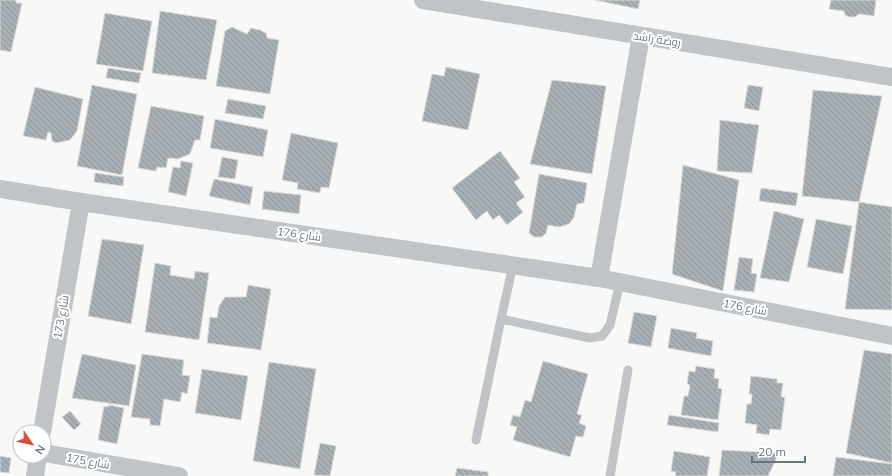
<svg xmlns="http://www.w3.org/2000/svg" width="892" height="476" font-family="Mulish,Cairo,sans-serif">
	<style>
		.building { fill: url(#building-back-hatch); stroke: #dadad8 }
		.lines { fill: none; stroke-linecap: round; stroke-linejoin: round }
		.service { stroke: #c0c4c7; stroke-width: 9 }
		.minor { stroke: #c0c4c7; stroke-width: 18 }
		.labels { text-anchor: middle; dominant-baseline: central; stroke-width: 4; stroke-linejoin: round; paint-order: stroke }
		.street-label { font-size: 11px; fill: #66767f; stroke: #fff }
	</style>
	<defs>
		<pattern id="building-back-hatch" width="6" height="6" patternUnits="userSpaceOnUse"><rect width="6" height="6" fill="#a8b0b5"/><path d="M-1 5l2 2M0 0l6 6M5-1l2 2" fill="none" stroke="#8d9498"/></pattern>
	</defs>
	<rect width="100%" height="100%" fill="#f8f8f6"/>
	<path class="building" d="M0 0H16V3H22L11 52 0 50Z
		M595 0H640L638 9Z
		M831 0H876L874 16 859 14 855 17H849L845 15 844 11 829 9Z
		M160 11 217 20 206 80 152 73Z
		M105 13 152 21 143 71 96 64Z
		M232 27 247 34 251 28 260 30 266 33 267 38 279 40 270 94 216 86 225 31Z
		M446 67 480 74 468 130 422 121 432 74 444 76Z
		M108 68 141 73 139 83 106 78Z
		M552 80 606 86 592 174 530 164Z
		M92 85 137 94 122 175 77 166Z
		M748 85 763 87 759 111 744 108Z
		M35 87 83 99 77 131 70 140 56 143 52 141 51 133 48 132 46 140 23 136Z
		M813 90 882 96 859 202 802 196Z
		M228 99 266 106 263 119 225 113Z
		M151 106 204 116 200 140H195L190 154 178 159 168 158 166 168 157 167 156 171 138 168Z
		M215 119 268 130 263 157 210 148Z
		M720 120 759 125 752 173 717 171Z
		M291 133 338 143 329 188 321 187 320 193 297 189 298 183 282 180Z
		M500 151 520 178 514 182 525 197 516 203 523 212 507 225 499 215 493 220 487 211 476 220 452 188Z
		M222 157 238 160 235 179 218 177Z
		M181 161 193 163 186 196 168 192 173 167 180 168Z
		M683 165 739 180 723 291 672 274Z
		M95 173 124 177 123 186 94 182Z
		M539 174 587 183 584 203 577 204 574 217 569 224 559 227 548 225 546 233 542 237H534L529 233Z
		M214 179 253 187 250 205 209 196Z
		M761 188 798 193 796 206 759 201Z
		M264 191 301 195 299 214 262 209Z
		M859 202 892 207V310L845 309Z
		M774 211 804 219 789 282 760 278Z
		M816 219 852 226 843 274 807 267Z
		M102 239 144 245 131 324 88 316Z
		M739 257 753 259 751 273 757 274 754 292 734 290Z
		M155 263 171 266 170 275 194 279 195 271 209 273 199 340 145 332Z
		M248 285 271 289 261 350 207 343 210 317 217 318 219 306 225 297H246Z
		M634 312 657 316 651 347 628 343Z
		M671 328 697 333 696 338 713 341 711 356 668 348Z
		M864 350 892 354V463L846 453Z
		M82 354 136 365 129 406 72 398Z
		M142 354 184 360 182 375 190 376 187 394 182 392 180 402 164 399 160 426 150 425V419L131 417Z
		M543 361 588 374 577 414 582 415 579 423 586 426 583 437 576 436 570 457 513 440 517 427 510 425 513 415 520 417 525 400 531 402Z
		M269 362 316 369 300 469 253 461Z
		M696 366 715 369 714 378 719 379 718 388 722 389 718 420 681 415 684 396H688L690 385 687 384 689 371 695 372Z
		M202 369 248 376 241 420 195 413Z
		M751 376 777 379V383H783L781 397H785L781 430 770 429 769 435 756 433 757 425 745 423 747 404H751L752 394H749Z
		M109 405 124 408 117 444 98 440 104 406 108 407Z
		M70 411 81 424 74 430 62 417Z
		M669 415 719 423 718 432 667 425Z
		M320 443 336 446 330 476 314 475Z
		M722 450 779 453 768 476H719Z
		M674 451 710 457 707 476H675L676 472 671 471Z
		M0 456 11 458 9 473 0 472Z
		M836 457 892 464V476H833Z
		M457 468 488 472V476H455Z"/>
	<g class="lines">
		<path class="service" d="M513 265 501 319 590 338 602 336 610 325 620 282
			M476 440 501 319
			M610 476 628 370"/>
		<path class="minor" d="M423 0 892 77
			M0 189 81 202 599 278 892 336
			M599 278 641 36
			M42 432 81 202
			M44 453 179 476
			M35 476 38 456"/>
	</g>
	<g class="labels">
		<g class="street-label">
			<text transform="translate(657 39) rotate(9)">روضة راشد</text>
			<text transform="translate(299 234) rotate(8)">شارع 176</text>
			<text transform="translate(745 307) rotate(11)">شارع 176</text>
			<text transform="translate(61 317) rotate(-80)">شارع 173</text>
			<text transform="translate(88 461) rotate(10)">شارع 175</text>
		</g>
	</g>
	<g transform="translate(32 444) rotate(124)"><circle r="19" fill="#ffffff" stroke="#c2c8cc"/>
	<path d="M0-3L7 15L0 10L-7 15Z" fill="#d74f37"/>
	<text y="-6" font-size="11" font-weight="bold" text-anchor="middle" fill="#66767f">N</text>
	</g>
	<path d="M752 456v6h53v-6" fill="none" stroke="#66767f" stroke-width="2"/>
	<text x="758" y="456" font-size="12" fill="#66767f" stroke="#ffffff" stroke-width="3" paint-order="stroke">20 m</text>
</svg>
